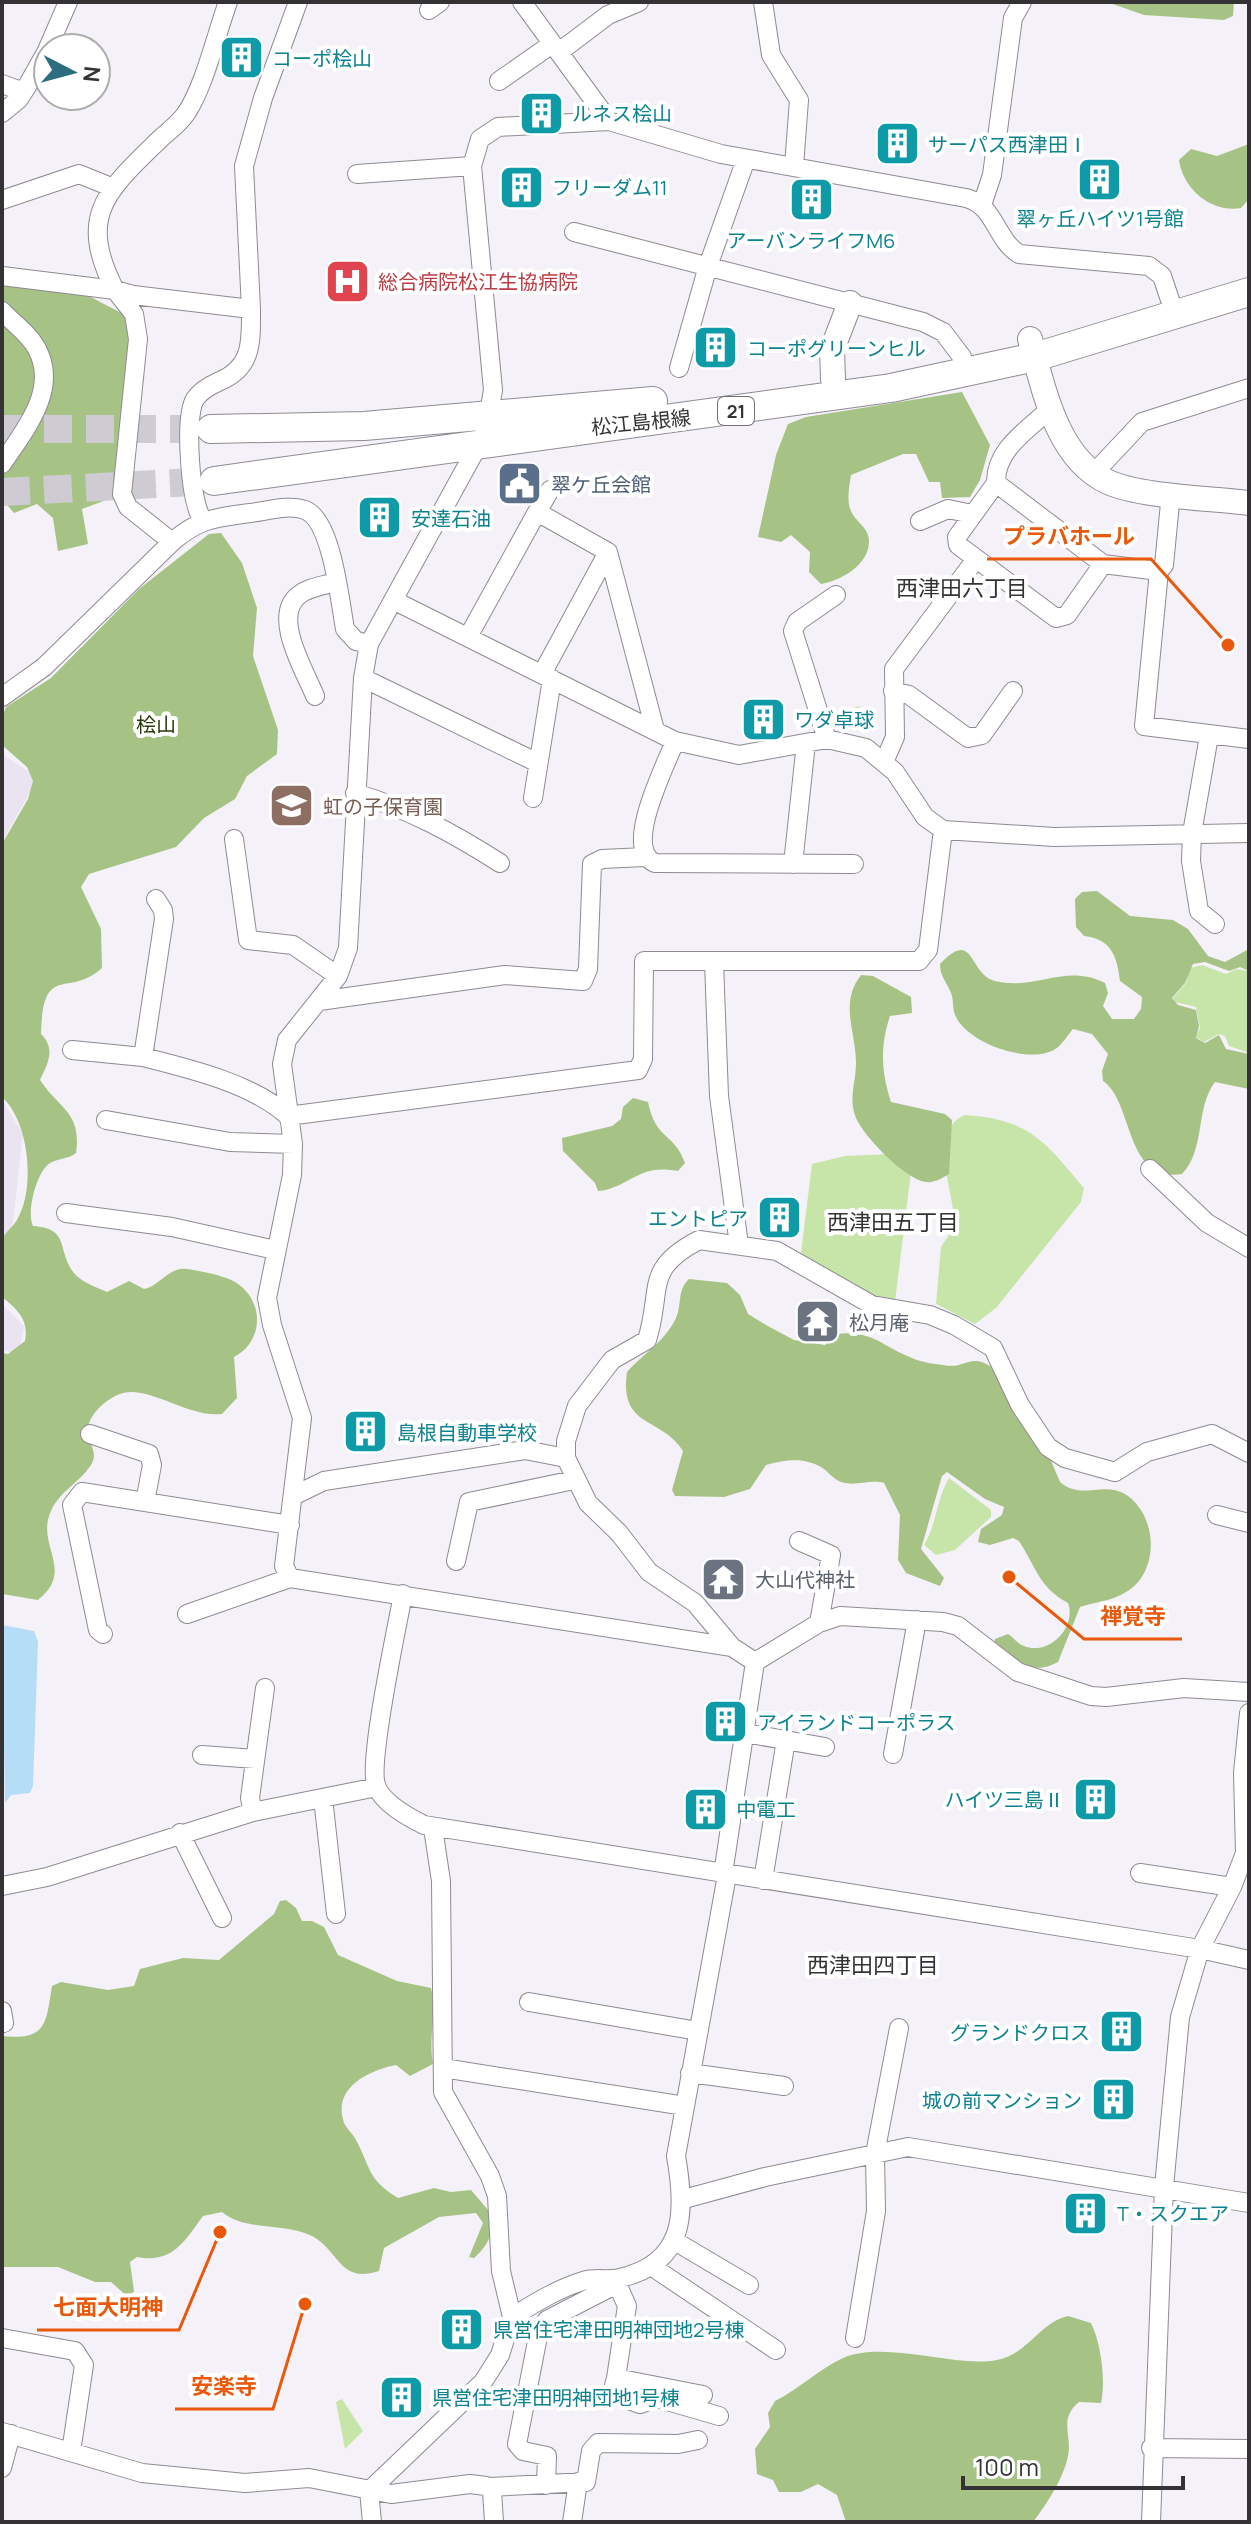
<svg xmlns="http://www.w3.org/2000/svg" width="1251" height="2524" font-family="Manrope,'Noto Sans JP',sans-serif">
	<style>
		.built { fill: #eae3f2 }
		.green { fill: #c8e5a9 }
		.forest { fill: #a6c385 }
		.water { fill: #b6ddf7 }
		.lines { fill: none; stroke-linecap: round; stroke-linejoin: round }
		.primary-tunnel { stroke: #cecbd2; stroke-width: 28; stroke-dasharray: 28 14; stroke-linecap: butt }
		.street-casing { stroke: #8e8a92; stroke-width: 20 }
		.secondary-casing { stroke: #8e8a92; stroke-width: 26 }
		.primary-casing { stroke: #8e8a92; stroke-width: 30 }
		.street { stroke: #fff; stroke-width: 18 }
		.secondary { stroke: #fff; stroke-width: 24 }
		.primary { stroke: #fff; stroke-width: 28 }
		.labels { text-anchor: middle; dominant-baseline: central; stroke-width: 8; stroke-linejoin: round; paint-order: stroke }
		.shield { fill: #fff; stroke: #717072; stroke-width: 2 }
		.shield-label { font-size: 18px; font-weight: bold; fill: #343235 }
		.culture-label { font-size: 20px; fill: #0d838f; stroke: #fff; text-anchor: start }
		.health-label { font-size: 20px; fill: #be3a42; stroke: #fff; text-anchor: start }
		.street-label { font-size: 20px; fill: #343235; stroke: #fff }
		.service-label { font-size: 20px; fill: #4e5e75; stroke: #fff; text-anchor: start }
		.park-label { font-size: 20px; fill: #283a0d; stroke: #fff }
		.education-label { font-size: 20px; fill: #785e54; stroke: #fff; text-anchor: start }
		.worship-label { font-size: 20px; fill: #5b616d; stroke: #fff; text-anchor: start }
		.neighbourhood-label { font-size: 22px; fill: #343235; stroke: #fff }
		.leader { fill: none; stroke: #e8590c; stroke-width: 3 }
		.callout-dot { fill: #e8590c; stroke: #fff; stroke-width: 3 }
		.callout-label { font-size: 22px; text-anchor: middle; font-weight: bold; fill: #e8590c; stroke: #fff; stroke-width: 8; stroke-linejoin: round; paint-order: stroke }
	</style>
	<rect width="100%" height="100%" fill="#f5f1f9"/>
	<path class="built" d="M2 754 38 778 2 842Z
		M2 1100 23 1134 13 1222 2 1256Z
		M2 1304 24 1326 19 1354 2 1350Z"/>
	<path class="green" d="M859 706 864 731 840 728 835 715Z
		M1202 965 1226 974 1236 969 1248 971 1249 1053 1229 1046 1225 1036 1219 1034 1204 1042 1196 1037 1200 1028 1196 1007 1175 1002 1173 998 1186 983 1190 968Z
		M965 1115C1030 1119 1045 1142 1084 1188L1081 1202 996 1308 975 1324 936 1304 941 1247 955 1226C955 1198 927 1130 965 1115Z
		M891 1154 913 1156 895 1302 878 1300 805 1261 801 1253 812 1164 845 1156Z
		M949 1478 991 1510V1517L955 1550 936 1555 924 1545C937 1524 936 1500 949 1478Z
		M342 2399 363 2431 345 2449 336 2402Z"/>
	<path class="forest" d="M1107 2H1234L1233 16 1224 20 1144 15Z
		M1249 144V199L1241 208C1211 213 1183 189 1179 160L1191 149 1217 156Z
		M2 280 81 292 129 317 133 336 114 497 82 509 88 544 58 551 53 518 37 504 14 513 2 499Z
		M962 392 990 445 980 480 970 497 942 498 940 482H929L916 454H903L851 475C849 487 846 503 852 513 857 523 868 527 869 540 870 565 840 581 821 584L809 572 810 552 791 535 781 542 758 537 776 455 788 424 806 417Z
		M221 533 242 563 257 608 253 656 278 730 277 754 247 776 235 799 204 818 176 847 89 874 81 887 101 929 102 968C68 999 43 961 41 1034 56 1049 48 1063 40 1080 59 1109 82 1112 76 1153 68 1159 61 1158 52 1162 37 1168 26 1212 33 1226 71 1229 56 1249 74 1273 81 1282 96 1287 107 1292L129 1281 144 1289C160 1286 169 1266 187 1269 200 1271 223 1275 235 1282 265 1300 264 1342 234 1357L237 1398 222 1414C189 1418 150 1386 123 1393 108 1397 87 1415 88 1431 88 1444 99 1452 91 1465 80 1482 59 1492 51 1511 35 1545 76 1570 38 1600L2 1594V1353L8 1354 25 1341C29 1320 18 1310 2 1297 2 1280 0 1256 2 1240 4 1233 13 1227 17 1220 36 1188 29 1121 2 1097V844L28 799 33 781 27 767 2 745V717L6 707 51 678 139 589 209 534Z
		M1097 891 1130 916 1173 920 1188 929 1208 956 1225 962 1249 949V971L1240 967 1229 971 1205 962 1193 964 1185 983 1172 998 1178 1005 1196 1010 1199 1026 1196 1038 1205 1043 1219 1035 1226 1049 1249 1054V1089L1215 1082C1195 1108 1206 1149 1182 1174 1124 1183 1134 1102 1103 1081L1102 1071 1108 1054 1092 1034 1073 1029C1068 1035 1063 1043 1057 1048 1032 1066 969 1044 956 1017 952 1010 954 1000 951 993 947 982 940 977 940 964 975 927 968 974 995 981 1038 991 1064 963 1105 983L1108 993 1103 1006 1112 1019H1134L1141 1009 1142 997 1120 981C1117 957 1112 939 1084 936L1076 927 1075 899 1082 892Z
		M861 975 873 976 911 997 912 1013 890 1016C880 1046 881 1071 891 1102L945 1114 952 1120 949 1174C942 1178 935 1183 926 1182 906 1180 864 1137 856 1118 848 1099 856 1082 856 1063 856 1032 839 1003 861 975Z
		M633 1098 648 1102C656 1141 674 1132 685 1163L678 1171C637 1163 630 1188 598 1191L595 1183 563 1151 562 1138 612 1126 621 1119 623 1107Z
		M689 1279 727 1283 740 1295 748 1314 766 1325 794 1340 825 1345 836 1334C873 1330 881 1346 912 1358 921 1362 934 1364 943 1365 967 1370 970 1350 996 1370L1049 1456 1060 1482C1081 1500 1102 1482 1123 1493 1158 1512 1161 1572 1126 1592 1112 1601 1095 1602 1080 1607L1058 1662C1031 1677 1016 1660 994 1643L995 1639 1008 1634C1013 1637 1018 1644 1024 1646 1048 1656 1077 1628 1068 1603 1039 1587 1037 1569 1019 1541L1013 1538 990 1545 978 1542 981 1529 1002 1515 1004 1507 985 1499 947 1472 942 1476 921 1549 944 1578 940 1586 906 1573 898 1560 900 1515 884 1483C868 1479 857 1487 841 1482 833 1479 828 1471 821 1467 802 1457 786 1460 766 1465L750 1489 724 1497 675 1496 672 1490 683 1451C661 1416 619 1429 627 1372 643 1354 663 1343 675 1320 683 1305 676 1291 689 1279Z
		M286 1900 296 1908 302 1921H312L324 1927 338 1955 397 1981 431 1988C437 2014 428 2038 433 2064L410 2076 396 2065C371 2070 334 2086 343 2119 344 2127 353 2133 356 2140 371 2168 367 2179 398 2198L434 2188 451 2192 471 2190 494 2217C492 2235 488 2246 474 2258L469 2257 483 2223 476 2213 439 2217 384 2248 379 2271C339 2284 340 2251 312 2236 284 2222 246 2232 222 2212L203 2216C185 2241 172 2264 137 2257L130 2262 134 2291 129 2298 111 2282H95L58 2267H2V2036C47 2041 46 2023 52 1986L61 1982 108 1990 134 1986 140 1969 183 1958 219 1960 274 1914 280 1901Z
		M1068 2316 1091 2323C1101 2343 1106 2381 1101 2403L1079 2402C1061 2417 1069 2430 1069 2448 1068 2472 1047 2504 1033 2522H846L837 2495 818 2484 801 2492H779L773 2480 757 2474 755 2449 770 2427 768 2413 775 2401C799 2389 819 2369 843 2358 885 2340 955 2368 997 2360 1027 2355 1040 2322 1068 2316Z"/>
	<path class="water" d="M2 1625 34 1631 38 1642 33 1786 30 1793 11 1795 5 1803Z"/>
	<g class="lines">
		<path class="primary-tunnel" d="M2 429H211
			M2 492 214 481"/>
		<defs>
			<path id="street" d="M522 2 609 121
				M763 2 771 55 799 100 794 166
				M429 10 440 2
				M48 48 68 2
				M559 52 608 15 639 2
				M499 81 552 44
				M2 84 18 90 26 88 48 49
				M2 113 19 99 26 88
				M357 174 472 166
				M2 200 79 174 111 187
				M982 205 992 175 1013 18 1022 2
				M574 232 923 322 943 332 962 357
				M2 276 115 290 134 314 138 339 122 494 128 507 172 542
				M1170 300 1162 276 1149 266 1019 254C995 239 995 205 966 198L721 154 609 121 498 127 480 139 472 166 493 390 486 430 480 442 369 644 363 678 348 948 338 976 287 1040 282 1064 293 1144 292 1175 267 1298 272 1325 302 1418 284 1566 290 1578 732 1647 755 1662 819 1623 840 1616 943 1622 958 1626 1018 1672 1091 1696 1106 1697 1184 1688 1249 1692
				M251 309 244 166 263 98 298 2
				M2 311C13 323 30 335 37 349 59 390 24 431 2 464
				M679 368 708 266 746 159
				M1051 408C1029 429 995 449 996 483L1103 564 1159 571
				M1094 473 1142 422 1249 388
				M996 483 957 537 958 545 1056 618 1067 615 1103 564
				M1171 493 1164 565 1159 571 1144 726 1249 739
				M537 512 550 490
				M203 520C190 505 184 417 195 399 201 390 211 385 220 381 253 367 251 341 251 309L133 295 115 290C76 214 108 190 161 138 170 130 181 122 187 112 205 84 216 35 228 2
				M920 521 948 509 972 514
				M393 600 675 741 739 755 827 739 866 748 895 772 925 817 943 830 1054 837 1249 833
				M468 637 537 512 608 552 655 730
				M542 674 608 552
				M363 678 538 763
				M893 691 909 695 968 738 982 735 1013 691
				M315 696C305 671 271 616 299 595 309 587 323 586 335 582
				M2 697 44 667 172 542C200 518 215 518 250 513 267 511 289 504 305 510 332 520 340 602 345 629L356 641 369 644
				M1209 736 1192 833 1191 861 1199 911 1215 924
				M827 739 793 631 797 622 836 595
				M675 741C666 765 622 849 655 863L854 864
				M884 762 895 737 894 669 976 559
				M355 793C409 809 453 833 500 863
				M533 798 552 679
				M234 839 248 940 293 945 338 976
				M793 864 806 743
				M156 899 163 910 164 919 143 1057C191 1069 253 1084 288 1116L638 1070 643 1059 644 961H919L928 950 943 830
				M714 962 719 1096 739 1245
				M319 1001 505 975 583 981 588 969 592 864 602 859 645 857
				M72 1050 143 1057
				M106 1120 230 1142 293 1144
				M1150 1169 1207 1223 1249 1248
				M66 1213 172 1227 275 1250
				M90 1434 149 1454 152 1465 145 1502
				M293 1496 324 1481 525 1450 566 1458
				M1217 1515 1249 1523
				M799 1541 831 1555 819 1623
				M456 1561 469 1502 574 1480
				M403 1594C397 1628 368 1760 376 1785 382 1803 408 1817 424 1825L1200 1949 1249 1960
				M187 1614 290 1578
				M103 1634 98 1630 72 1505 82 1492 290 1525
				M732 1647 695 1603 649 1572 619 1533 588 1503 566 1458V1441L577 1406 612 1360 647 1340C663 1289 643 1269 699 1240L777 1251 872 1305 930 1315 954 1325 993 1348 1020 1405 1048 1447 1065 1458 1115 1472 1147 1452 1212 1434 1249 1453
				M745 1733 825 1747
				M893 1754 917 1620
				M202 1755 255 1759
				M323 1798 336 1914
				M253 1812 250 1798 265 1688
				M180 1833 222 1918
				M1140 1873 1232 1887
				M723 1874 755 1662
				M763 1880 786 1740
				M2 1886 47 1877 253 1812 377 1787
				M529 2002 698 2031
				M2 2011 4 2023
				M443 2068 685 2106
				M690 2073 784 2086
				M684 2199 765 2177 908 2147 1249 2203
				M673 2240 749 2285
				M651 2266 776 2350
				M615 2279 627 2306 616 2378 703 2395
				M512 2317C535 2303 557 2289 583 2281 596 2277 608 2281 620 2278 686 2263 686 2212 676 2156L727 1875
				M2 2338 75 2351 84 2365 71 2452
				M855 2338 876 2211 875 2154 899 2028
				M616 2378 612 2394 640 2404 657 2398 719 2416
				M2 2432 142 2473 245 2483 309 2478 391 2494 470 2484 486 2486 492 2491 494 2522
				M1151 2448 1249 2449
				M2 2468 11 2434
				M546 2485 547 2456 523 2451 517 2444 539 2331 547 2320 611 2287 615 2279
				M489 2487 586 2482 591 2451 598 2443 678 2444 698 2440
				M372 2522 369 2491 483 2382 500 2355 512 2317 501 2271 497 2196 490 2176 443 2092 441 1881 433 1828
				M572 2522 578 2482
				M1151 2522 1164 2187 1180 2017 1200 1949 1232 1887 1245 1853 1243 1773 1249 1713"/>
			<path id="secondary" d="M1030 339C1043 387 1057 459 1108 482 1141 497 1211 498 1249 503
				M833 379 832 350 850 303"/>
			<path id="primary" d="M211 429 364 426 653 401
				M214 481 891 388 1035 357 1249 292"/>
		</defs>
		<use href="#street" class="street-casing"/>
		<use href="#secondary" class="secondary-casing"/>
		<use href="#primary" class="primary-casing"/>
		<use href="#street" class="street"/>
		<use href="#secondary" class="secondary"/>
		<use href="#primary" class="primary"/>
	</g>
	<defs>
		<symbol id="building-square" viewBox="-11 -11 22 22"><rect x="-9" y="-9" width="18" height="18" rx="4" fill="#0f9aa8" stroke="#fff"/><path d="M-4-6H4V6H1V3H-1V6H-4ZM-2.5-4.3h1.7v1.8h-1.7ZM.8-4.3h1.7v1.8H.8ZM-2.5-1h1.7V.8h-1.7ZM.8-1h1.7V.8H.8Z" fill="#fff"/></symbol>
		<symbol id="hospital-square" viewBox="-11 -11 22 22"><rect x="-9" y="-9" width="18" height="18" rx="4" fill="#e0444e" stroke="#fff"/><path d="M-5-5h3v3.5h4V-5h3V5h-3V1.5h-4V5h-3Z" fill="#fff"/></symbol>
		<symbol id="civic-square" viewBox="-11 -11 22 22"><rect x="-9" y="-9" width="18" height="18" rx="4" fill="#5c6f8a" stroke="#fff"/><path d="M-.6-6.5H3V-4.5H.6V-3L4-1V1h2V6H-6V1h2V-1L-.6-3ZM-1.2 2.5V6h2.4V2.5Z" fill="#fff"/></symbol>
		<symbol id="school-square" viewBox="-11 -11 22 22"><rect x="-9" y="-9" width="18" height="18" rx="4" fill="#8d6e63" stroke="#fff"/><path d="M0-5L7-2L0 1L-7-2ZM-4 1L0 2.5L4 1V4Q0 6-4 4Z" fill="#fff"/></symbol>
		<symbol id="temple-square" viewBox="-11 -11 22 22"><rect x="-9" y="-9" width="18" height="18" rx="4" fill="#6b7280" stroke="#fff"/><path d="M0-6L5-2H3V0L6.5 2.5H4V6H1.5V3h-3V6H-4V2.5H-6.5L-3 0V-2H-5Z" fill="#fff"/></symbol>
	</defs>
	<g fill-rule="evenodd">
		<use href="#building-square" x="216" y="32" width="51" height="51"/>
		<use href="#building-square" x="516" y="88" width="51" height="51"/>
		<use href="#building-square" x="872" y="118" width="51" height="51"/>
		<use href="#building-square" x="1074" y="154" width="51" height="51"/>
		<use href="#building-square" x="496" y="162" width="51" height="51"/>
		<use href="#building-square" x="786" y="174" width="51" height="51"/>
		<use href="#hospital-square" x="322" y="256" width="51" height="51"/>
		<use href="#building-square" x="690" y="322" width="51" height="51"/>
		<use href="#civic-square" x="494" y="458" width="51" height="51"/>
		<use href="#building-square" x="354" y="492" width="51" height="51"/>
		<use href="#building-square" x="738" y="694" width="51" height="51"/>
		<use href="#school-square" x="266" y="780" width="51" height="51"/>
		<use href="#building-square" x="754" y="1192" width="51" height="51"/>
		<use href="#temple-square" x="792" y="1296" width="51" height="51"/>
		<use href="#building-square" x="340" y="1406" width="51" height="51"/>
		<use href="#temple-square" x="698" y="1554" width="51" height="51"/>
		<use href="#building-square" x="700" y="1696" width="51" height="51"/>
		<use href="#building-square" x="1070" y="1774" width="51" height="51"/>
		<use href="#building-square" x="680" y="1784" width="51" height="51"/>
		<use href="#building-square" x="1096" y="2006" width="51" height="51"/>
		<use href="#building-square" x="1088" y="2074" width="51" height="51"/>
		<use href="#building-square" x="1060" y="2188" width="51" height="51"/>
		<use href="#building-square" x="436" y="2304" width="51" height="51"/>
		<use href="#building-square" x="376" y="2372" width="51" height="51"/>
	</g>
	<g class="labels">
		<rect class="shield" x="718" y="397" width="36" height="28" rx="6"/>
		<g class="shield-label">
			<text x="736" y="411">21</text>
		</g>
		<g class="culture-label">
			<text x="272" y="58">コーポ桧山</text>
			<text x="572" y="113">ルネス桧山</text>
			<text x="928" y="144">サーパス西津田Ⅰ</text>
			<text x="552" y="187">フリーダム11</text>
			<text x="1100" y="218" text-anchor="middle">翠ヶ丘ハイツ1号館</text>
			<text x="811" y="240" text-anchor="middle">アーバンライフM6</text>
			<text x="747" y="348">コーポグリーンヒル</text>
			<text x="411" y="518">安達石油</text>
			<text x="794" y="719">ワダ卓球</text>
			<text x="748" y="1218" text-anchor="end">エントピア</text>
			<text x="397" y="1432">島根自動車学校</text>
			<text x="757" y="1722">アイランドコーポラス</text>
			<text x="1064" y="1799" text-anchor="end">ハイツ三島Ⅱ</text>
			<text x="736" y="1809">中電工</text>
			<text x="1090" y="2032" text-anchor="end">グランドクロス</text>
			<text x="1082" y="2100" text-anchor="end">城の前マンション</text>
			<text x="1117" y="2213">T・スクエア</text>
			<text x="493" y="2329">県営住宅津田明神団地2号棟</text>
			<text x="432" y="2397">県営住宅津田明神団地1号棟</text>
		</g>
		<g class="health-label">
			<text x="378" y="281">総合病院松江生協病院</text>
		</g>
		<g class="street-label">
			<text transform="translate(641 422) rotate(-6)">松江島根線</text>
		</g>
		<g class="service-label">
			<text x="551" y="484">翠ケ丘会館</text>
		</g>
		<g class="park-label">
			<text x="156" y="724">桧山</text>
		</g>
		<g class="education-label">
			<text x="323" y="806">虹の子保育園</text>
		</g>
		<g class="worship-label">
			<text x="849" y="1322">松月庵</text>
			<text x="755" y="1579">大山代神社</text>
		</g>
		<g class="neighbourhood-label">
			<text x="962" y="588">西津田六丁目</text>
			<text x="893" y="1222">西津田五丁目</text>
			<text x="873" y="1965">西津田四丁目</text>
		</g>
	</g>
	<path class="leader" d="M1228 645L1151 559H987M1009 1577L1084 1639H1182M220 2232L179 2330H37M305 2304L273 2409H175"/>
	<g class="callout-dot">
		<circle cx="1228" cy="645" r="8"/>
		<circle cx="1009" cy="1577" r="8"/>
		<circle cx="220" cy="2232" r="8"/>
		<circle cx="305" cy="2304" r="8"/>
	</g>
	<g class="callout-label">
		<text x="1069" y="544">プラバホール</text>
		<text x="1133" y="1624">禅覚寺</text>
		<text x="108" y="2315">七面大明神</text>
		<text x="224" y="2394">安楽寺</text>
	</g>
	<rect width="1251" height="2524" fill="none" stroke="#343235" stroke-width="8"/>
	<g transform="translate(72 72) rotate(96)"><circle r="38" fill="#ffffff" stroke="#aeadae" stroke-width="2"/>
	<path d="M0-6L14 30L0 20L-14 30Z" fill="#2c6e80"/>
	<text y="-12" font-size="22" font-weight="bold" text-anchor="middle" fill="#343235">N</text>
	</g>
	<path d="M963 2476v12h220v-12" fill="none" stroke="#343235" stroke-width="4"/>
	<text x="975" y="2476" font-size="24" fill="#343235" stroke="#ffffff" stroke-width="6" paint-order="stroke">100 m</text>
</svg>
